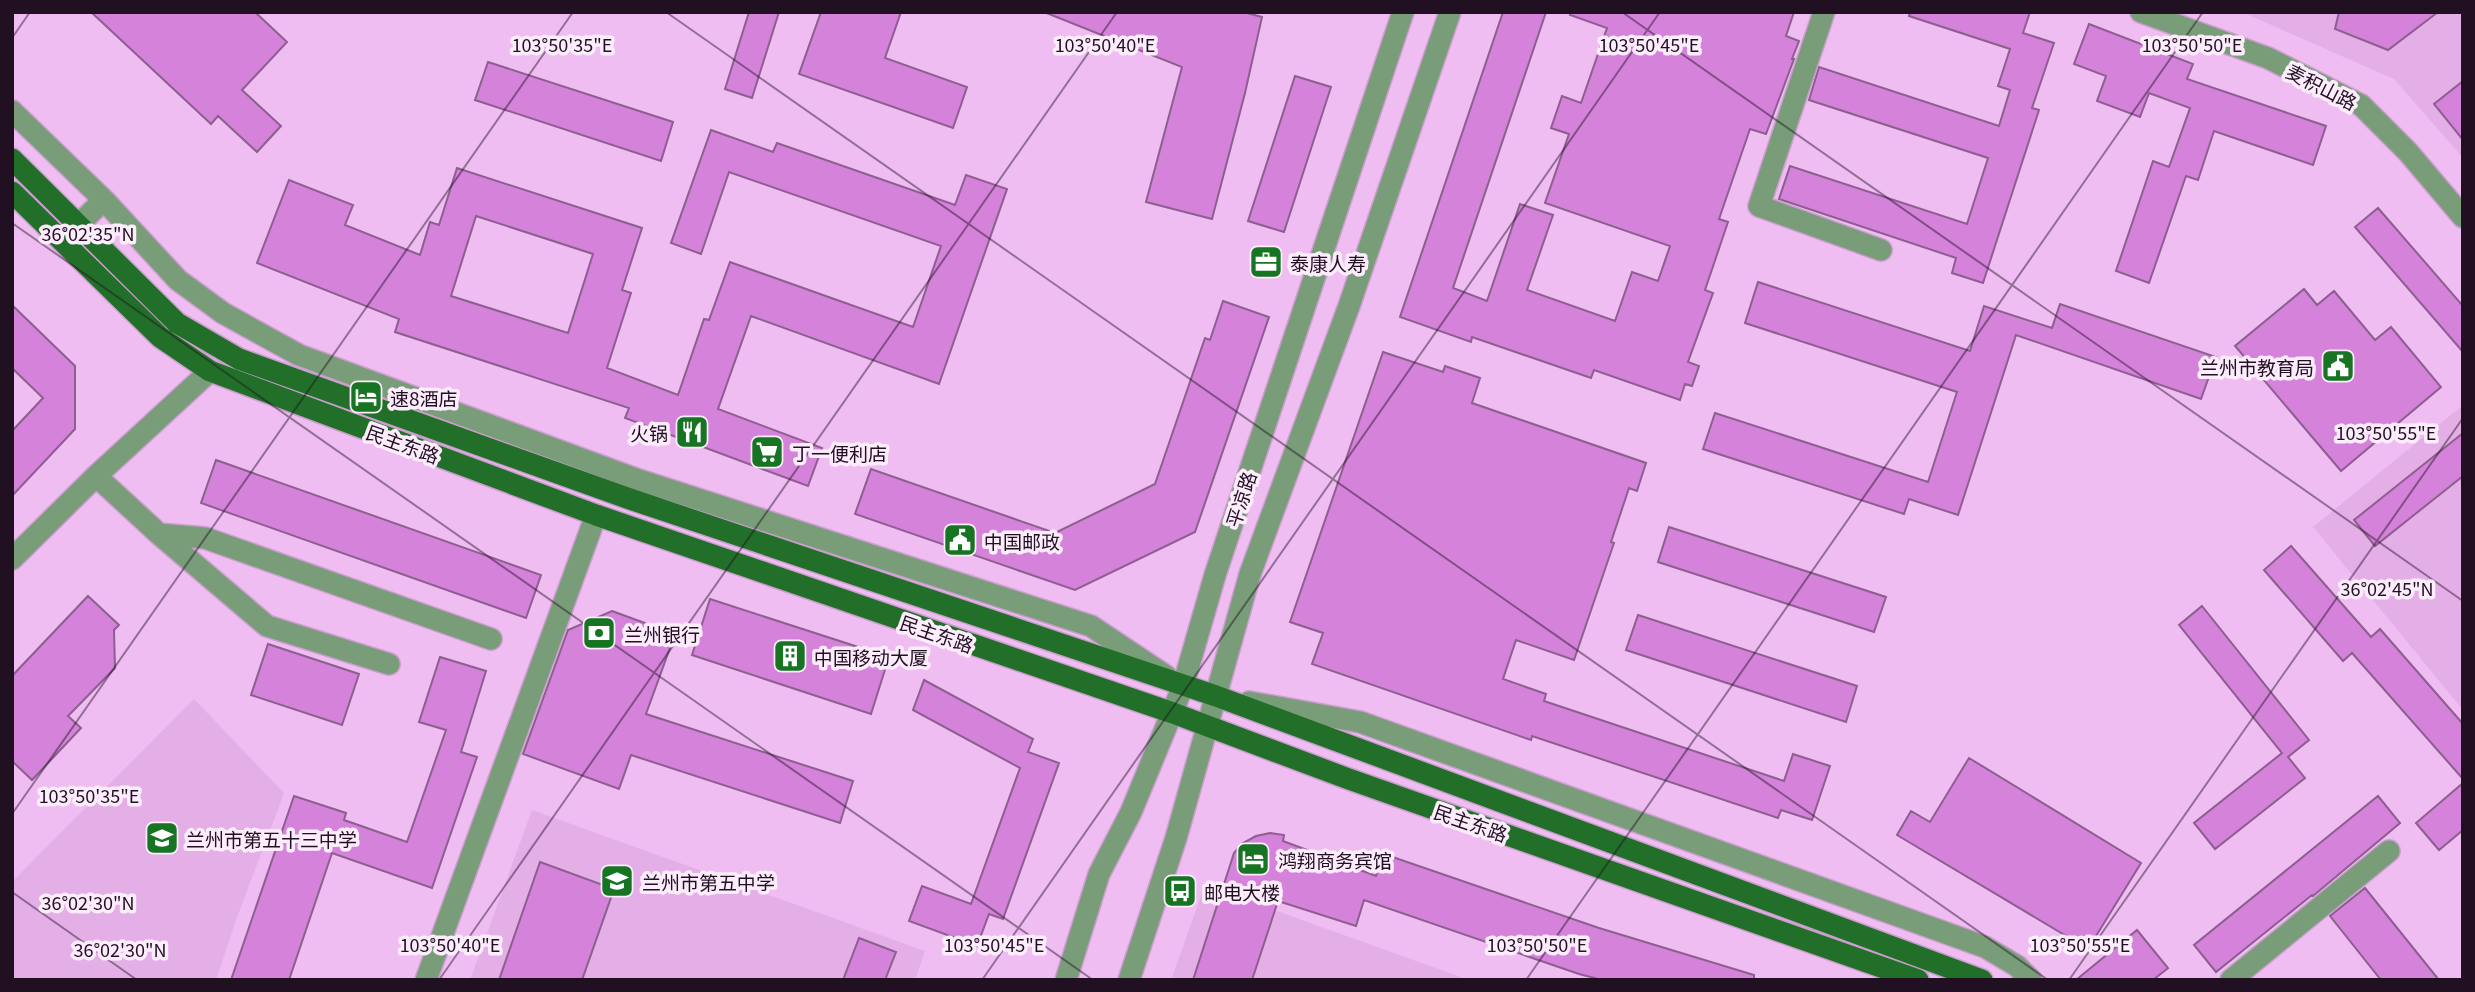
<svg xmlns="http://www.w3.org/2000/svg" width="2475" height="992" font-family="Georgia,'Noto Sans SC',serif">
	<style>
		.built { fill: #e4aee7 }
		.building { fill: #d482da; stroke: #8c5f8f; stroke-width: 2; fill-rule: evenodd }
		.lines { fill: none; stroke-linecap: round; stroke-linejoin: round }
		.minor-casing { stroke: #ca9ecd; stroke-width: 24 }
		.major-casing { stroke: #ca9ecd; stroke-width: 24 }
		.minor { stroke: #789d78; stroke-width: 21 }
		.major { stroke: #226f29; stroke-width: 21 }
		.ticks { fill: none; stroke: #210f22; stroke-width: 2; stroke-opacity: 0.45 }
		.labels { text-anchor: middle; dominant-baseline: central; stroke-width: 7; stroke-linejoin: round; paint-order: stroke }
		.street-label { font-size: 19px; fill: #210f22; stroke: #fcecfc }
		.poi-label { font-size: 19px; fill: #210f22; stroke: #fcecfc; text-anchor: start }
		.ticks-label { font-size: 18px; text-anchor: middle; fill: #210f22; stroke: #fcecfc; stroke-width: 7; stroke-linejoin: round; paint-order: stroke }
	</style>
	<rect width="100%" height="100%" fill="#efbdf2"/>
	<path class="built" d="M2242 12H2463V158L2394 79Z
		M2463 405V710L2313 527Z
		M194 699 284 793 236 920 216 980H12V882Z
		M532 810 925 951 915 980H470Z
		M1205 885 1469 980H1171Z"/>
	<path class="building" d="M91 12H255L287 42 242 90 281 126 257 152 218 116 211 124Z
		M749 12H779L752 98 725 89Z
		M821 12H901L885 58 967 87 953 128 799 74Z
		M1044 12H1243L1262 17 1245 93 1212 219 1146 202 1182 67Z
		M1503 12H1546L1453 288 1487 301 1520 204 1553 215 1527 290 1615 321 1632 272 1658 281 1670 246 1545 203 1569 134 1551 128 1562 96 1581 103 1607 28 1570 15 1571 12H1794L1786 36 1799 41 1792 59H1794L1766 134 1750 129 1719 219 1728 222 1705 290 1713 293 1688 362 1699 366 1692 386 1685 384 1680 400 1594 370 1591 378 1472 337 1471 342 1400 317Z
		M1910 12H2030L2023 33 2054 43 2032 108 2039 110 1983 283 1952 273 1956 258 1779 199 1790 166 1967 224 1988 158 1809 100 1819 67 1999 126 2010 90 1998 86 2010 49 1909 16Z
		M2339 12H2438L2388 50 2335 29Z
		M2089 24 2193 64 2187 79 2326 126 2313 165 2214 131 2198 180 2186 176 2149 283 2116 271 2153 161 2169 167 2190 108 2149 93 2140 117 2097 101 2106 76 2074 64Z
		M488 62 673 122 661 161 475 100Z
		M1295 76 1331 87 1284 232 1248 221Z
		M2463 81V140L2434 104Z
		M711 130 773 152 777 143 955 205 966 175 1007 189 939 384 751 316 718 409 822 448 808 486 625 418 629 408 395 332 399 319 257 263 289 180 353 205 345 225 420 255 430 222 439 225 457 168 642 228 622 290 631 293 607 368 678 395 704 319 709 320 730 262 913 327 941 246 729 172 701 254 671 243ZM476 216 593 254 568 333 451 296Z
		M2378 208 2463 306V352L2355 227Z
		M1758 282 1970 351 1984 306 2052 328 2060 304 2216 357 2201 399 2016 335 1958 515 1909 499 1904 514 1703 449 1715 413 1928 482 1957 392 1745 323Z
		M2304 289 2317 305 2334 291 2375 340 2391 327 2441 387 2341 471 2235 346Z
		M1223 301 1269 317 1195 532 1075 590 855 514 871 469 1055 533 1155 484 1205 338 1210 340Z
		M12 305 75 366V429L12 496V431L43 398 12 368Z
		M1383 352 1443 372 1445 366 1480 378 1472 403 1646 463 1637 491 1629 488 1611 542 1614 543 1574 660 1516 640 1503 679 1546 694 1544 701 1784 781 1793 754 1830 766 1812 820 1781 810 1778 818 1532 736 1531 740 1312 664 1323 633 1290 622Z
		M2463 433V476L2375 546 2354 520Z
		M216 460 541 575 526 618 201 503Z
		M1669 527 1886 597 1874 632 1658 562Z
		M2291 546 2371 637 2380 629 2463 724V779L2352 653 2343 661 2264 570Z
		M88 596 119 625 114 630 115 668 68 716 81 728 32 780 12 761V676Z
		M710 599 889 657 871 714 692 655Z
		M2202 606 2309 740 2288 757 2305 778 2215 849 2194 823 2282 753 2179 625Z
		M612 611 675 634 646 714 853 781 840 823 631 755 619 789 523 754 568 630Z
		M1638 615 1857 686 1846 722 1626 650Z
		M268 644 359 674 342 725 251 695Z
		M440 657 486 671 461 752 477 757 432 888 332 853 289 980H231L294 796 346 813 344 820 407 842 446 730 419 722Z
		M924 680 1033 739 1028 752 1059 763 1003 919 989 914 977 946 909 921 922 886 971 904 1020 768 913 710Z
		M1969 758 2141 863 2088 949 1897 835 1911 811 1930 822Z
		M2463 783V830L2439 850 2416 823Z
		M2378 796 2400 823 2313 896 2312 895 2216 972 2194 945Z
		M1270 833 1284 835 1283 841 1376 876 1384 854 1599 928 1754 975V980H1602L1579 974 1364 900 1356 926 1278 901 1252 980H1193L1234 853 1243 843 1256 836Z
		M540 862 614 889 582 980H499Z
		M2365 888 2439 980H2381L2330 916Z
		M2137 930 2168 968 2153 980H2076Z
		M859 938 896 952 885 980H843Z"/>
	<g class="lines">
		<defs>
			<path id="minor" d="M1824 12 1759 206 1881 250
				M2141 12 2268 58 2361 105 2408 152 2463 217
				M12 111 104 200 178 280 223 313 299 355 639 480 1091 626 1166 676
				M79 224 104 200
				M96 476 159 534 267 626 389 664
				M159 534 205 538 491 639
				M12 559 96 476 210 371
				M1249 702 1360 722 1985 947 2017 966 2031 980
				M426 980 596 515
				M1066 980 1099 874 1131 812 1183 686 1215 575 1403 12
				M1129 980 1176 838 1250 574 1349 306 1450 12
				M2231 980 2389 851"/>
			<path id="major" d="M12 159 177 323 239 359 630 499 1216 696 1982 980
				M12 192 160 337 210 371 596 515 1173 713 1346 778 1918 980"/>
		</defs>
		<use href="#minor" class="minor-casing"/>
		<use href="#major" class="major-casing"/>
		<use href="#minor" class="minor"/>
		<use href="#major" class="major"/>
	</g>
	<path class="ticks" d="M666 12 2048 980M1622 12 2463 601M12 38 30 12M12 223 1093 980M12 814 573 12M12 892 137 980M439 980 1117 12M982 980 1660 12M1526 980 2203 12M2069 980 2463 418"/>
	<defs>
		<symbol id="office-square" viewBox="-11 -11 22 22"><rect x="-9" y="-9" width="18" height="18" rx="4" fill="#167422" stroke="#fcecfc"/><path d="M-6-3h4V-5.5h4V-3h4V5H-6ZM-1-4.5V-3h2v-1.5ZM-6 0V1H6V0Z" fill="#fff"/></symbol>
		<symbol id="civic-square" viewBox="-11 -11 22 22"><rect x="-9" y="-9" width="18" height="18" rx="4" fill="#167422" stroke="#fcecfc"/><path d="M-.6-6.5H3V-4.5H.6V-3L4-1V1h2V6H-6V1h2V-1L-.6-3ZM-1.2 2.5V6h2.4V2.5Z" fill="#fff"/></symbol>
		<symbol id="hotel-square" viewBox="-11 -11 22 22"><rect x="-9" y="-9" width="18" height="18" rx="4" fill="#167422" stroke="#fcecfc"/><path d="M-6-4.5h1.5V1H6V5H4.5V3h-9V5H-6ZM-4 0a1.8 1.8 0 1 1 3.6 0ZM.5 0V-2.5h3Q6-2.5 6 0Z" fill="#fff"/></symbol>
		<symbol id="restaurant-square" viewBox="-11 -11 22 22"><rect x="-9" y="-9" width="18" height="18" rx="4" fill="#167422" stroke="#fcecfc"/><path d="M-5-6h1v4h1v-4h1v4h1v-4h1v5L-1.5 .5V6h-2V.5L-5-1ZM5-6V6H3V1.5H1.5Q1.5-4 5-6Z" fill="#fff"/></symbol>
		<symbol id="supermarket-square" viewBox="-11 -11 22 22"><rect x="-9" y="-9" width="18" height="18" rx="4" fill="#167422" stroke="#fcecfc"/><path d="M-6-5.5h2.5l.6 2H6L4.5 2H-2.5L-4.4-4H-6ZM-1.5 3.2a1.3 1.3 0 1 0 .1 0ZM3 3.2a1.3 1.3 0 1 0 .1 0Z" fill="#fff"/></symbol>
		<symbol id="bank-square" viewBox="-11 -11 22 22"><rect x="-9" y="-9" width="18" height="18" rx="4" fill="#167422" stroke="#fcecfc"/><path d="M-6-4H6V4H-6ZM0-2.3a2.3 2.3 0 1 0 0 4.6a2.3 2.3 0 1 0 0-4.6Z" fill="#fff"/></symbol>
		<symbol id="building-square" viewBox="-11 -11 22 22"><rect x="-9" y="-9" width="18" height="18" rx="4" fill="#167422" stroke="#fcecfc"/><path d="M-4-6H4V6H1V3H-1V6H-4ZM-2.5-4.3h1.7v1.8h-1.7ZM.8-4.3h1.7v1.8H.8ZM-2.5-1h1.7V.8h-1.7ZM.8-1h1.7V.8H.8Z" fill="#fff"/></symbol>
		<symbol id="school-square" viewBox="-11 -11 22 22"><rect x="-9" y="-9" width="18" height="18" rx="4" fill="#167422" stroke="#fcecfc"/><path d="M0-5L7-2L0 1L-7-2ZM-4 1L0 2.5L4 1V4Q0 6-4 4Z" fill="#fff"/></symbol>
		<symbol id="bus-square" viewBox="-11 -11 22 22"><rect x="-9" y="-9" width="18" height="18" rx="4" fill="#167422" stroke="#fcecfc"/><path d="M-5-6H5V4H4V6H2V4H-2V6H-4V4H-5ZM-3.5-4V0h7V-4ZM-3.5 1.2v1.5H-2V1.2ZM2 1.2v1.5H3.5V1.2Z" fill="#fff"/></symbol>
	</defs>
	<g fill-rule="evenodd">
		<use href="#office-square" x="1247" y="243" width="38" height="38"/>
		<use href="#civic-square" x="2319" y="347" width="38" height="38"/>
		<use href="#hotel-square" x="347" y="378" width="38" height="38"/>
		<use href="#restaurant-square" x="673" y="413" width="38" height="38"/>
		<use href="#supermarket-square" x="748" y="433" width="38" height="38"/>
		<use href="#civic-square" x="941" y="521" width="38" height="38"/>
		<use href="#bank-square" x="580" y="614" width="38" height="38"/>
		<use href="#building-square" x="771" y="637" width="38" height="38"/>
		<use href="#school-square" x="143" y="819" width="38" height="38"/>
		<use href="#hotel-square" x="1234" y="840" width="38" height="38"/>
		<use href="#school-square" x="598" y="862" width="38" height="38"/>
		<use href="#bus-square" x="1161" y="872" width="38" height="38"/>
	</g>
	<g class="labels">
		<g class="street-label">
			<text transform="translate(2322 86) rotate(27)">麦积山路</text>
			<text transform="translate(403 443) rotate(20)">民主东路</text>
			<text transform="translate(1240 499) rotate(-72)">平凉路</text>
			<text transform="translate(937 633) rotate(19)">民主东路</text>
			<text transform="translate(1471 822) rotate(19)">民主东路</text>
		</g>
		<g class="poi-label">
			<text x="1290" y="262">泰康人寿</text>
			<text x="2314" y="366" text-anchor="end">兰州市教育局</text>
			<text x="390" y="397">速8酒店</text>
			<text x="668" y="432" text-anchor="end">火锅</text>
			<text x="792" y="452">丁一便利店</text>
			<text x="984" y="540">中国邮政</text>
			<text x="624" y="633">兰州银行</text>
			<text x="814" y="656">中国移动大厦</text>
			<text x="186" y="838">兰州市第五十三中学</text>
			<text x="1278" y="859">鸿翔商务宾馆</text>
			<text x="642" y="881">兰州市第五中学</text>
			<text x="1204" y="891">邮电大楼</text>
		</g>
	</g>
	<g class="ticks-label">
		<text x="562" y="52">103°50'35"E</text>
		<text x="1105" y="52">103°50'40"E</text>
		<text x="1649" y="52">103°50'45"E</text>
		<text x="2192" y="52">103°50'50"E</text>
		<text x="88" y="241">36°02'35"N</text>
		<text x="2386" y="440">103°50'55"E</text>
		<text x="2387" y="596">36°02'45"N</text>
		<text x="89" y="803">103°50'35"E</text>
		<text x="88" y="910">36°02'30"N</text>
		<text x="450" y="952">103°50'40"E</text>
		<text x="994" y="952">103°50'45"E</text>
		<text x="1537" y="952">103°50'50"E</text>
		<text x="2080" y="952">103°50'55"E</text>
		<text x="120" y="957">36°02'30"N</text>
	</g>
	<rect width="2475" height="992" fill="none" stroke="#210f22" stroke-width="28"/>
</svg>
